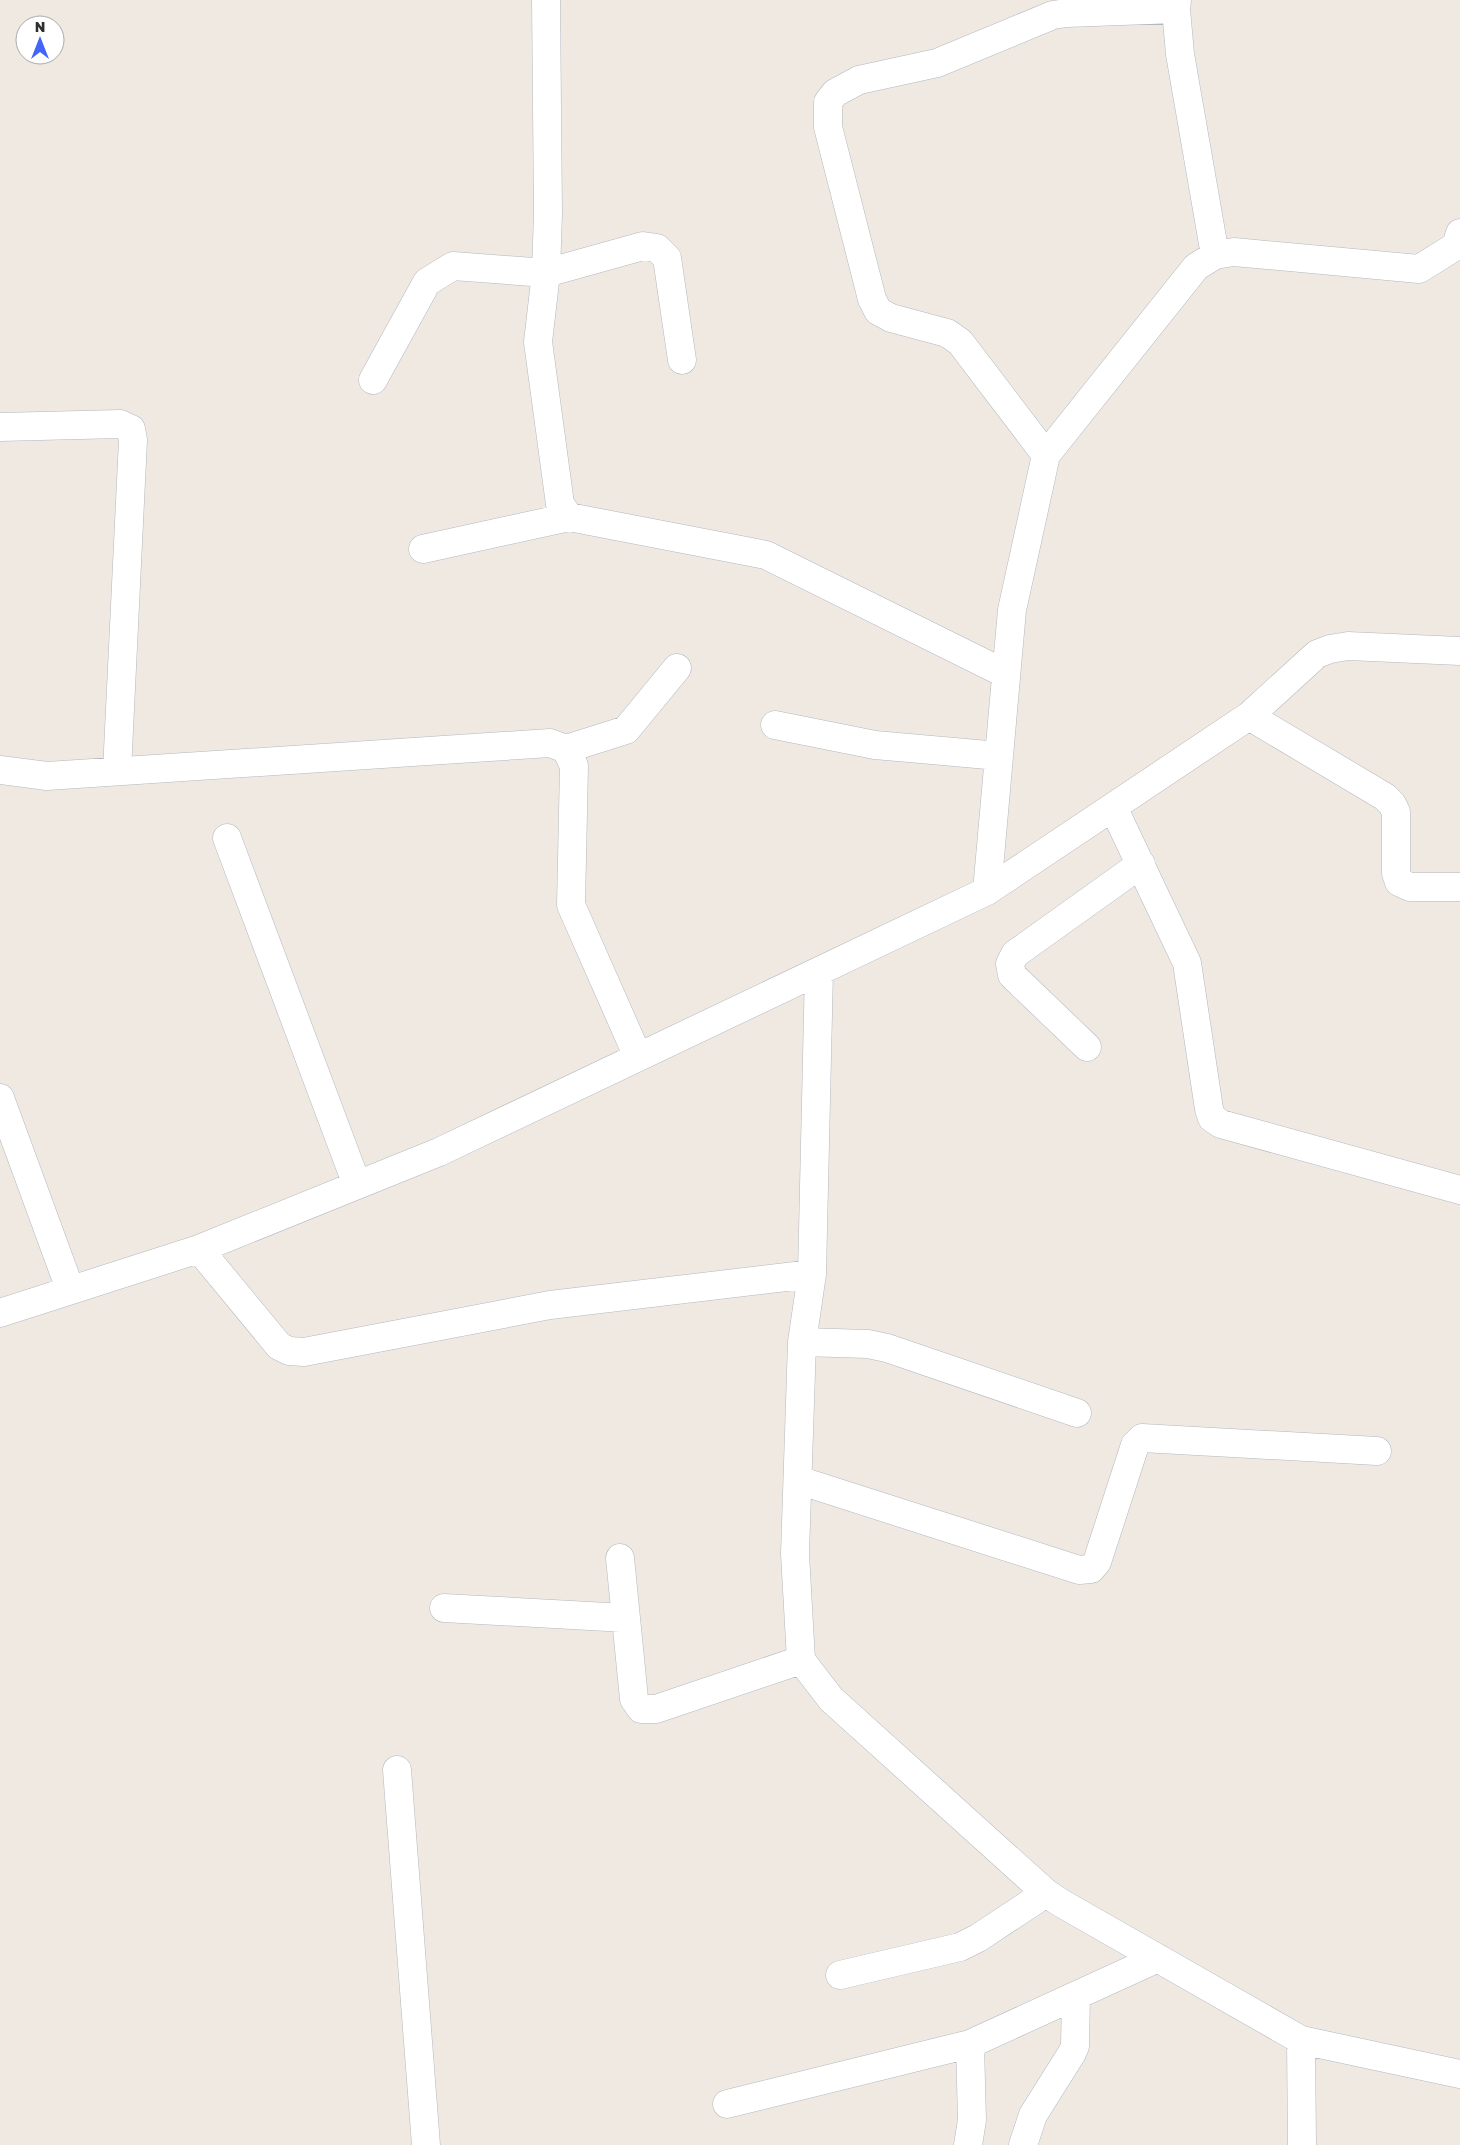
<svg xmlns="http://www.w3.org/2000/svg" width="1460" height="2145" font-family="'Golos Text',sans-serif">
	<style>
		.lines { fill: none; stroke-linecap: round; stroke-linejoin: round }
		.minor-casing { stroke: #b4b7c1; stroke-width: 29 }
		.minor { stroke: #fff; stroke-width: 28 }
	</style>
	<rect width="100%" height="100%" fill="#efe9e1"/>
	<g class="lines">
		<defs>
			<path id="minor" d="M546 0 548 213 546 273 538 342 560 504 569 517 766 555 1006 674
				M1177 0 1176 9 1180 54 1215 255
				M373 380 427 282 453 266 546 273 643 246 657 248 667 258 682 360
				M0 427 120 424 131 429 133 440 117 771
				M1046 455 960 342 947 333 891 318 878 311 872 299 828 127V102L835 93 859 80 937 63 1053 15 1067 13 1176 9
				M423 549 569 517
				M1249 716 1385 797 1392 804 1396 812V873L1399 882 1410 887H1460
				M775 725 875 745 999 756
				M566 749 626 730 677 668
				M0 770 47 776 550 743 566 749 574 766 571 905 638 1057
				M1113 807 1187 963 1209 1109 1212 1118 1221 1124 1460 1190
				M227 838 357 1185
				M987 891 1012 610 1046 455 1196 267 1215 255 1234 252 1419 269 1456 246 1460 233
				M819 971 812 1274 802 1342 795 1554 801 1660 831 1699 1046 1893 1061 1903 1301 2040 1460 2074
				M1087 1047 1012 975 1010 964 1015 954 1141 864
				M0 1098 70 1289
				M199 1249 279 1346 289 1351 304 1352 550 1305 812 1274
				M0 1313 199 1249 439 1152 987 891 1249 716 1317 654 1330 649 1348 646 1460 651
				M802 1342 868 1344 887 1348 1077 1413
				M798 1480 1079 1570 1091 1569 1097 1562 1135 1445 1142 1438 1377 1451
				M620 1558 634 1699 641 1709H656L801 1660
				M444 1608 626 1618
				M397 1770 426 2145
				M840 1975 960 1947 978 1938 1046 1893
				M1301 2040 1302 2145
				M727 2104 970 2044 1158 1958
				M968 2145 972 2120 970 2044
				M1023 2145 1033 2115 1072 2053 1075 2046 1076 1996"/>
		</defs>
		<use href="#minor" class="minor-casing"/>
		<use href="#minor" class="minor"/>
	</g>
	<g transform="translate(40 40)"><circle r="24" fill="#ffffff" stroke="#ababab"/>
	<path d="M0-4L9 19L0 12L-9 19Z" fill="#4264fb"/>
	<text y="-8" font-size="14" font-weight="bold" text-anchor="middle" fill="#2e2e2e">N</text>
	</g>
</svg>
